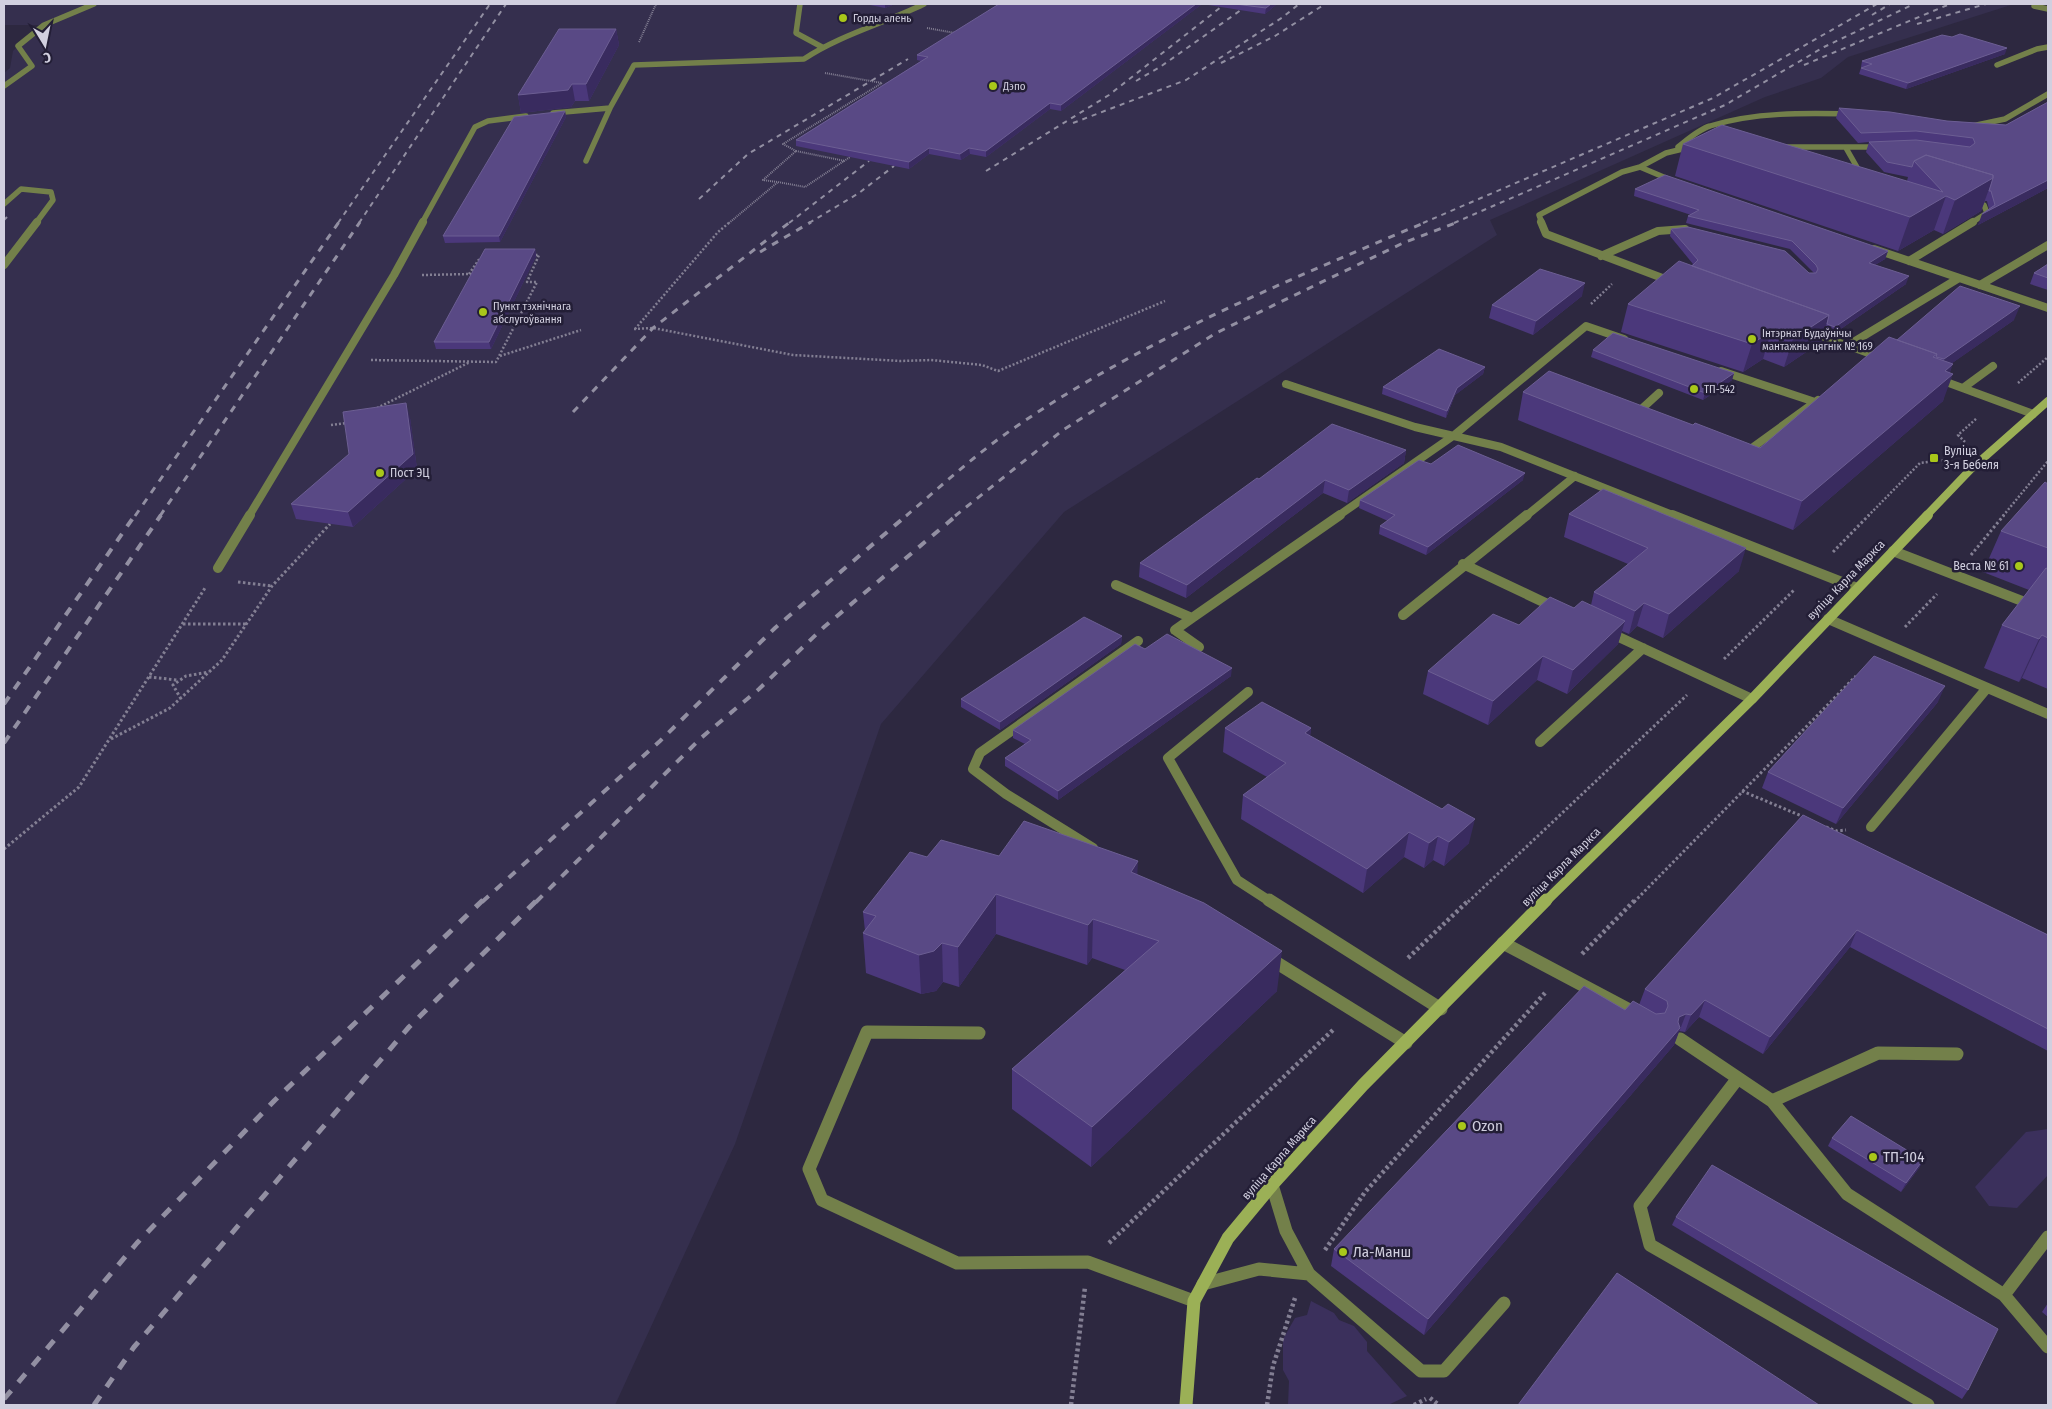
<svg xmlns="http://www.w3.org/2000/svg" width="2052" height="1409" font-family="'Fira Sans Condensed',sans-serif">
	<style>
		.built { fill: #352f4e }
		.green { fill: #3b305c }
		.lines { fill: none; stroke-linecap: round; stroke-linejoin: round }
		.path-far3 { stroke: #837f93; stroke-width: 2; stroke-dasharray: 1 1; stroke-linecap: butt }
		.path-far2 { stroke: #837f93; stroke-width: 2.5; stroke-dasharray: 2 2; stroke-linecap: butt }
		.path-far1 { stroke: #837f93; stroke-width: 3; stroke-dasharray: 2.5 2.5; stroke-linecap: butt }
		.path { stroke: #837f93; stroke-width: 4.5; stroke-dasharray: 3 3; stroke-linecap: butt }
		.lane-far3 { stroke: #73804a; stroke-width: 5.5 }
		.lane-far2 { stroke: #73804a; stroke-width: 8 }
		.lane-far1 { stroke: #73804a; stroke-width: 10 }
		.lane { stroke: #73804a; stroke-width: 13 }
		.street { stroke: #73804a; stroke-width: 10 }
		.secondary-far2 { stroke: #9bb056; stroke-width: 8 }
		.secondary-far1 { stroke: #9bb056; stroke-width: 10 }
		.secondary { stroke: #9bb056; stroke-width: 13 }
		.rail-far3 { stroke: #928fa2; stroke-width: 2; stroke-dasharray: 5 5; stroke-linecap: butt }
		.rail-far2 { stroke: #928fa2; stroke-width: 3; stroke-dasharray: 7 7; stroke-linecap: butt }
		.rail-far1 { stroke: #928fa2; stroke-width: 4; stroke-dasharray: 9 9; stroke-linecap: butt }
		.rail { stroke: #928fa2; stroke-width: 5; stroke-dasharray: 11 11; stroke-linecap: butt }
		.wall { fill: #4b387b }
		.shaded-wall { fill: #392b5f }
		.building { fill: #594985; stroke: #6c5e93 }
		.poi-dot { fill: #a9c71a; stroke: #231e36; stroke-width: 2 }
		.labels { text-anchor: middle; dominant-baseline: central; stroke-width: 5; stroke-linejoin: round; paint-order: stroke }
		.far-poi-label { font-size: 11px; fill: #d1cfdf; stroke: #231e36; text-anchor: start }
		.poi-label { font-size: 12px; fill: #d1cfdf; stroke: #231e36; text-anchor: start }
		.street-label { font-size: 12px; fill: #d1cfdf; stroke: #231e36 }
		.near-poi-label { font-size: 15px; fill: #d1cfdf; stroke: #231e36; text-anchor: start }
	</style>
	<rect width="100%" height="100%" fill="#2d2840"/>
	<path class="built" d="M4 4H2014L1848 57 1821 78 1765 97 1490 220 1497 235 1064 512 881 724 735 1144 615 1405H4V73L10 68 13 51 39 25H4Z"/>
	<path class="green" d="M2048 1129V1175L2017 1208 1989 1206 1975 1187 2026 1132Z
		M1311 1301 1334 1313 1339 1320 1354 1326 1367 1342V1351L1407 1396 1388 1405H1288L1289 1381 1283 1370V1339L1295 1318 1307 1315Z"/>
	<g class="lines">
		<path class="path-far3" d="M927 28 955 33
			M639 42 656 4
			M796 151 783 144 882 83 825 73
			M777 182 763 180 796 151 845 161
			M729 223 778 182 805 187 850 157"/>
		<path class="path-far2" d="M469 274 480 258
			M422 275 471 274
			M1591 304 1612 284
			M634 329 653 328 793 355 901 361 931 360 982 365 998 371 1165 301
			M635 329 718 232 730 222
			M500 356 581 330
			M371 360 496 362 537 282H527L539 255H532
			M2018 383 2048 357
			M377 408 470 362
			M331 425 347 423
			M1965 442 1958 435 1977 418
			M1868 516 1920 463 1946 460
			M2003 516 2048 461"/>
		<path class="path-far1" d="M1833 552 1869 515
			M1971 555 2004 515
			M238 582 272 586
			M183 624H247
			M1905 627 1937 594
			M1724 659 1794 590
			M149 677 177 680
			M181 699 173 685 186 676 209 672
			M111 739 170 708 222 660 272 586 330 524
			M1742 791 1804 817
			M1826 827 1837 831 1846 830
			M4 849 79 787 205 588
			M1468 902 1687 695
			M1634 902 1856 676"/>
		<path class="path" d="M1582 954 1635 900
			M1408 958 1469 900
			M1109 1243 1335 1028
			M1325 1250 1365 1192 1545 993
			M1430 1398 1439 1405
			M1071 1405 1085 1287
			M1267 1405 1273 1366 1295 1298
			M1414 1405 1426 1399"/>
		<path class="lane-far3" d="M800 4 796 33 822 47
			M2034 6 2048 9
			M1997 65 2037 49 2048 47
			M4 86 32 66 18 46 44 25 94 4
			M553 113 610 108 634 65 804 59C840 35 885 23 924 4
			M1972 126 2005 119 2048 94
			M1678 147C1687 140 1699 129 1710 126 1754 112 1805 113 1851 114
			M1782 147H1880
			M1846 148 1858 169 1867 172
			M586 161 610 108
			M1673 181 1640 167 1666 153 1695 146
			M4 204 21 189 51 192 53 200 36 223
			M422 223 475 127 488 121 526 116
			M1542 223 1539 215 1622 172 1640 167
			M1971 223 1987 213 1984 205 1972 201"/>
		<path class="lane-far2" d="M1541 222 1546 234 1673 282
			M1874 249 2048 308
			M1601 256 1658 231 1685 229
			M1909 261 1973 222
			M4 265 37 222
			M1980 285 2048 245
			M1811 332 1882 358
			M1847 346 1959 278
			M1721 371 1815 402
			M1938 379 2033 414
			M1286 384 1415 427 1501 447 1675 516
			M1963 388 1993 366
			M1638 416 1636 414 1659 393
			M1745 453 1818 400
			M249 516 394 275 423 222
			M1338 516 1453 436 1586 326 1624 339
			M1526 516 1575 476"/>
		<path class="lane-far1" d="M1672 515 1857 588
			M1463 564 1556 608
			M218 568 250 515
			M1116 585 1192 618 1340 515
			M1403 615 1527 515
			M1192 618 1175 630 1199 647
			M1828 619 2048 714
			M1608 632 1752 699
			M1248 692 1168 758 1237 880 1271 902
			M1540 742 1643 648
			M1871 827 1987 688
			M1093 848 1006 794 973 769 980 753 1138 641"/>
		<path class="lane" d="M1269 900 1441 1009
			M1503 943 1637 1014
			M1269 958 1406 1043
			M979 1033 867 1032 809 1169 822 1200 957 1263 1088 1262 1194 1301
			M1680 1039 1772 1101 1847 1194 2004 1295 2048 1347
			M1738 1078 1640 1206 1650 1245 1928 1405
			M1772 1101 1878 1053 1957 1054
			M1272 1185 1286 1231 1309 1274 1421 1371H1444L1504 1303
			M1203 1284 1259 1269 1309 1274
			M2004 1295 2048 1237"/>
		<path class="street" d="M1893 551 2048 611"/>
		<path class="secondary-far2" d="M1926 516 1971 469 2048 401"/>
		<path class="secondary-far1" d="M1545 902 1752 699 1928 515"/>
		<path class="secondary" d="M1186 1405 1194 1301 1228 1238 1272 1185 1363 1085 1546 900"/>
		<path class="rail-far3" d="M1872 15 1890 4
			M1917 24 1986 4
			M1221 63 1275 36 1325 4
			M1804 65 1950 4
			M1136 81 1160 67 1241 10
			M1073 123 1186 80 1283 17 1299 4
			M986 171 1109 95 1221 7
			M699 199 748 154 908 59
			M4 220 7 217
			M338 223 490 4
			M359 223 506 4
			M789 223 869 161
			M809 223 859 193 894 166
			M1423 223 1713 98 1877 4
			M1454 223 1725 105 1824 47 1914 4"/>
		<path class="rail-far2" d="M760 252 811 222
			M573 412 653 328 790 222
			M135 516 339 222
			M160 516 360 222
			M906 516C941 486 976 454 1014 428 1142 340 1284 282 1426 222
			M955 516 1063 430 1216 333 1403 243 1458 222"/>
		<path class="rail-far1" d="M4 704 135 515
			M4 743 161 515
			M482 902 660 741 775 628 907 515
			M536 902 701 738 759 689 824 627 957 515"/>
		<path class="rail" d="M4 1399 137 1243 275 1100 483 900
			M94 1405 134 1347 409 1027 537 900"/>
	</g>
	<path class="wall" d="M865 4H895L885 8Z
		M999 4H1277L1265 14 1202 4 1061 111 1050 109 986 157 970 154 961 160 929 154 909 169 796 146V140L921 61 917 60V55Z
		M616 29 619 45 589 101H575L571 107 521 113 518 95Z
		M1952 37 2005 54 1906 89 1859 74 1861 68H1862L1861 67 1862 61Z
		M2048 102V188L1978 225 1989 209 1987 201H1985L1981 211 1943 234 1934 230 1898 251 1675 176 1683 144 1907 181 1908 177 1884 172 1866 152 1869 142 1858 143 1836 118 1839 108 1947 121 2006 125Z
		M565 111 566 117 500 242 445 243 443 236Z
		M1635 189 1888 251 1885 259 1875 265 1906 284 1832 335 1824 332 1821 342 1784 367 1763 359 1743 372 1621 332 1628 304 1693 264 1670 236 1671 229 1809 273H1814L1790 249 1686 223 1688 216 1691 215 1634 196Z
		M535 249 536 256 491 349H436L434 342Z
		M2048 264V290L2030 284 2034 273Z
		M1582 296 1533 335 1489 318 1492 305Z
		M2014 320 1952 363 1943 401 1793 530 1518 420 1523 392 1760 448 1897 340Z
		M1593 350 1734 373 1732 380 1703 400 1591 357Z
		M1485 367 1483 374 1455 395 1446 418 1382 394 1383 387Z
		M410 418 417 469 353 527 296 519 291 504Z
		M1406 450 1404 463 1347 503 1323 493 1186 598 1139 577 1140 563 1259 479Z
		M1431 464 1523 480 1426 555 1379 534 1380 526 1388 521 1359 508 1360 500Z
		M2048 484V689L2022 678 2019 682 1984 668 2002 625 2029 590 1983 572 2001 531Z
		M1569 514 1739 571 1663 638 1637 626 1629 634 1622 631 1618 644 1567 694 1537 680 1488 725 1423 694 1428 671 1519 625 1574 608 1591 605 1594 592 1628 564 1564 537Z
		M1122 636 1121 644 1000 730 961 707V699Z
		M1145 649 1231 676 1058 800 1005 766V758L1025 744 1013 738V730Z
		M1938 702 1836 824 1762 788 1768 772Z
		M1225 728H1311L1310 736 1469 843 1444 866 1433 860 1424 868 1404 857 1363 893 1241 819 1243 795 1267 777 1223 752Z
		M1803 815 2048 935V1051L1850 947 1763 1054 1699 1017 1685 1032 1679 1031 1674 1045 1424 1335 1331 1266 1334 1249 1625 1010 1639 1005 1645 989Z
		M999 856 1138 875 1277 991 1091 1167 1012 1109V1069L1125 970 1092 958 1087 965 996 934 959 987 943 982 936 991 921 994 866 973 863 933 865 931 863 912 927 857Z
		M1832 1138 1923 1160 1919 1168 1901 1192 1828 1146Z
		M1676 1217 1968 1390 1962 1399 1672 1225Z
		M2048 1303V1317L2042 1312Z"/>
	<path class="shaded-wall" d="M885 4H895L885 8Z
		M1196 4H1202L1061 111V105Z
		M1271 4H1277L1265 14 1266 8Z
		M616 29 619 45 589 101 586 84Z
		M2007 48 2005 54 1906 89 1908 83Z
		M572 84 575 101 571 107 521 113 518 95Z
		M1050 103V109L986 157V151Z
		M565 111 566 117 500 242 499 236Z
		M929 148V154L909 169V162Z
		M969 148 970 154 961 160 960 154Z
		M1993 178 1981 211 1943 234 1955 200Z
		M2048 180V188L1978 225 1982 214Z
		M1946 196 1934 230 1898 251 1910 217Z
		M535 249 536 256 491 349 489 342Z
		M1888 251 1885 259 1866 270 1869 263Z
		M1909 276 1906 284 1832 335 1835 327Z
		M1585 283 1582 296 1533 335 1536 321Z
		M2020 306 2014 320 1938 373 1944 359Z
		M1829 315 1821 342 1784 367 1793 339Z
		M1771 331 1763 359 1743 372 1752 344Z
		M1953 364 1948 378 1953 374 1943 401 1793 530 1802 501Z
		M1485 367 1483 374 1455 395 1446 418 1447 411 1457 388Z
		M1734 373 1732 380 1703 400 1705 393Z
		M406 403 410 418 417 469 353 527 348 512Z
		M1406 450 1404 463 1347 503 1349 490Z
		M1525 473 1523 480 1426 555 1428 547Z
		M1325 480 1323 493 1186 598 1187 585Z
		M1746 548 1739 571 1663 638 1669 614Z
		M1644 603 1637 626 1629 634 1635 611Z
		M1625 621 1618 644 1567 694 1573 670Z
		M2042 635 2022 678 2019 682 2039 639Z
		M1122 636 1121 644 1000 730V722Z
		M1543 656 1537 680 1488 725 1493 701Z
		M1232 668 1231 676 1058 800V791Z
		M1945 686 1938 702 1836 824 1843 808Z
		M1311 728 1308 752 1305 733Z
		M1475 819 1469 843 1444 866 1449 842Z
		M1409 832 1404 857 1363 893 1367 869Z
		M1438 836 1433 860 1424 868 1429 843Z
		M1138 861 1136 901 1131 872Z
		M996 894V934L959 987 958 947Z
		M1093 919 1092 958 1087 965 1088 925Z
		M1857 930 1850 947 1763 1054 1770 1037Z
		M942 943 943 982 936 991 921 994 919 955Z
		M1282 951 1277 991 1091 1167 1092 1127Z
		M1705 1000 1699 1017 1685 1032 1691 1015Z
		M1686 1014 1674 1045 1424 1335 1428 1319 1673 1034 1679 1017Z
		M1923 1160 1919 1168 1901 1192 1906 1183Z"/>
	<path class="building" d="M999 4H1196L1061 105 1050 103 986 151 969 148 960 154 929 148 909 162 796 140 928 57 917 55Z
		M1235 4H1271L1266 8Z
		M559 29H616L586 84H572L568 90 518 95Z
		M1960 34 2007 48 1908 83 1861 68 1872 64 1862 61 1942 35 1952 37Z
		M2048 102V180L1982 214 1995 205 1991 191H1989L1993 178V175L1926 155 1914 161 1912 167 1887 162 1869 142 1916 140 1970 147 1975 143 1973 138 1916 131 1861 133 1839 108 1890 112 1947 121 2006 125Z
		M565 111 499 236H443L514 117Z
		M1722 125 1943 192 1914 161 1926 155 1993 175V178L1955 200 1946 196 1910 217 1683 144Z
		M1665 175 1888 251 1869 263 1909 276 1835 327 1827 324 1829 315 1692 266 1698 260 1671 229 1688 227 1785 251 1809 273H1816L1818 269 1816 265 1792 241 1688 216 1699 210 1635 189Z
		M485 249H535L489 342H434Z
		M1679 261 1829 315 1793 339 1771 331 1752 344 1628 304Z
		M2048 264V278L2034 273Z
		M1540 269 1585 283 1536 321 1492 305Z
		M1960 286 2020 306 1944 359 1936 357 1937 354 1897 340Z
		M1613 333 1734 373 1705 393 1593 350Z
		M1889 337 1937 354 1933 357 1953 364 1945 371 1953 374 1802 501 1523 392 1549 371 1693 425 1695 423 1760 448Z
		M1439 349 1485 367 1457 388 1447 411 1383 387Z
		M406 403 413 454 348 512 291 504 349 454 343 412Z
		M1332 424 1406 450 1349 490 1325 480 1187 585 1140 563 1257 478 1259 479Z
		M1458 445 1525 473 1428 547 1380 526 1395 515 1360 500 1419 460 1431 464Z
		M2045 482 2048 484V548L2001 531Z
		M1603 489 1746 548 1669 614 1644 603 1635 611 1594 592 1648 548 1569 514Z
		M2046 568 2048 569V638L2042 635 2039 639 2002 625Z
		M1550 597 1574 608 1582 601 1625 621 1573 670 1543 656 1493 701 1428 671 1493 614 1519 625Z
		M1084 617 1122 636 1000 722 961 699Z
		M1167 634 1232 668 1058 791 1005 758 1031 740 1013 730 1135 644 1145 649Z
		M1874 656 1945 686 1843 808 1768 772Z
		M1262 702 1311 728 1305 733 1442 809 1448 804 1475 819 1449 842 1438 836 1429 843 1409 832 1367 869 1243 795 1286 763 1225 728Z
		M1803 815 2048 935V1029L1857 930 1770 1037 1705 1000 1691 1015 1686 1014 1679 1017 1678 1022 1680 1028 1428 1319 1334 1249 1584 986 1625 1010 1633 1001 1656 1014 1665 1013 1668 1006 1667 1001 1645 989Z
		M1024 821 1138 861 1131 872 1204 903 1282 951 1092 1127 1012 1069 1159 941 1093 919 1088 925 996 894 958 947 942 943 934 951 919 955 863 933 876 916 863 912 910 852 927 857 941 840 999 856Z
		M1851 1116 1923 1160 1906 1183 1832 1138Z
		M1712 1165 1998 1329 1968 1390 1676 1217Z
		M1617 1273 1819 1405H1518Z"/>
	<g class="poi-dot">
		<circle cx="843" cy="18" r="5"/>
		<circle cx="993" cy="86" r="5"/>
		<circle cx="483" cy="312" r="5"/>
		<circle cx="1752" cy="339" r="5"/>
		<circle cx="1694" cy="389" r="5"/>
		<rect x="1929" y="453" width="10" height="10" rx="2.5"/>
		<circle cx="380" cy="473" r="5"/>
		<circle cx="2019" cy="566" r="5"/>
		<circle cx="1462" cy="1126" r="5"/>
		<circle cx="1873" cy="1157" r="5"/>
		<circle cx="1343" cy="1252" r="5"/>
	</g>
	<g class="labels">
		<g class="far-poi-label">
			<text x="853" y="18">Горды алень</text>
			<text x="1003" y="86">Дэпо</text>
			<text x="493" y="306">Пункт тэхнічнага<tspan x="493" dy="13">абслугоўвання</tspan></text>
			<text x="1762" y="333">Інтэрнат Будаўнічы<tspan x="1762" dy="13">мантажны цягнік № 169</tspan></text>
			<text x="1704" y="389">ТП-542</text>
		</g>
		<g class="poi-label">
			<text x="1944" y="451">Вуліца<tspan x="1944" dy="14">3-я Бебеля</tspan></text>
			<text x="390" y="473">Пост ЭЦ</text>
			<text x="2009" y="566" text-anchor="end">Веста № 61</text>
		</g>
		<g class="street-label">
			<text transform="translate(1846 580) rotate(-46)">вуліца Карла Маркса</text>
			<text transform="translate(1561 867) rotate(-45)">вуліца Карла Маркса</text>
			<text transform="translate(1279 1158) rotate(-49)">вуліца Карла Маркса</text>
		</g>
		<g class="near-poi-label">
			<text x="1472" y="1126">Ozon</text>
			<text x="1883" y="1157">ТП-104</text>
			<text x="1353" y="1252">Ла-Манш</text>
		</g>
	</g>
	<rect width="2052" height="1409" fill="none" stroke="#d1cfdf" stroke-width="10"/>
	<g transform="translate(45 45) rotate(170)" stroke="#231e36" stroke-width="4" paint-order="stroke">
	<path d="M0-4L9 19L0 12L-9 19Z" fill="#d1cfdf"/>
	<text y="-8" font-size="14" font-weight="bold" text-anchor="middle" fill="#d1cfdf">С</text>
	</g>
</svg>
